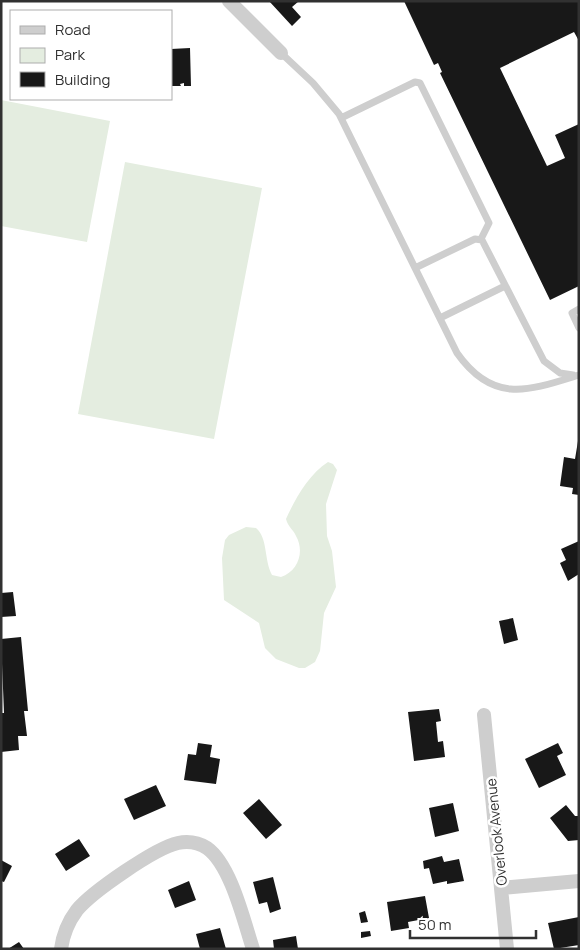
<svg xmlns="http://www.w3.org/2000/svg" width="580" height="950" font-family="Manrope,sans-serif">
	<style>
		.green { fill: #e4ede0 }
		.building { fill: #181818 }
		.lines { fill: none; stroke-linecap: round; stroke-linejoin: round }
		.lane { stroke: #cecece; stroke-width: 7 }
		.street { stroke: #cecece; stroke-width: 14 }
		.labels { text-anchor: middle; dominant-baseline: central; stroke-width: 5; stroke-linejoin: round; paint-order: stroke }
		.street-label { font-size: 14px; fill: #313131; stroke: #fff }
	</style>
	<rect width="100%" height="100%" fill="#fff"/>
	<path class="green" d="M1 100 110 121 87 242 1 226Z
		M125 162 262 188 214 439 78 414Z
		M328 462 333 464 337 470 326 504 327 536 332 551 336 587 324 613 320 651 315 662 305 668H299L276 659 265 648 259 623 224 600 222 558 225 540 229 535 246 527 256 528C268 538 264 560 272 575L281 577C298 571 305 552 296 536 293 529 288 527 286 519 295 499 309 474 328 462Z"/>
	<path class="building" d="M269 1H299L292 7 301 17 292 26Z
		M404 1H579V41L574 32 500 68 547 166 565 158 555 135 579 124V286L550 300 440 73 442 72 438 63 434 65Z
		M190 48 191 86H184V83L180 84 181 86H171V49Z
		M578 441H579V495L572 494 573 488 560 486 564 457 575 459Z
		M579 541V574L568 581 560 563 566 560 561 549Z
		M13 592 16 616 1 617V593Z
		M513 618 518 640 504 644 499 621Z
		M21 637 28 711H24L27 736H18L19 750 1 752V713H4L1 639Z
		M439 709 441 721 436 722 438 742 443 741 445 757 414 761 408 712Z
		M198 743 212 745 210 757 220 759 216 784 184 780 188 754 196 755Z
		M558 743 563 753 557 756 566 775 539 788 525 759Z
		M156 785 166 806 134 820 124 799Z
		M259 799 282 825 266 839 243 813Z
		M453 803 459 831 435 837 429 808Z
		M566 805 575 816H579V840L568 841 550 818Z
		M79 839 90 856 66 871 55 854Z
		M442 856 444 862 459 859 464 881 447 884V881L433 884 429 868 424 869 423 861Z
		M1 860 12 866 4 882 1 881Z
		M273 877 281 909 270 913 267 902 259 904 253 882Z
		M189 881 196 900 175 908 168 890Z
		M425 896 429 918 408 922 409 928 391 931 387 902Z
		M365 911 368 922 361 923 359 913Z
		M579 917V945L554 949 548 923Z
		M220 928 226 949H200L196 934Z
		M370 931 371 936 361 938V932Z
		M296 936 298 949H274L273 940Z
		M19 942 24 949H8Z"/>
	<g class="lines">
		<path class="lane" d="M281 53 313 83 339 114 457 353C493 404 528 391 579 375
			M341 118 415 82 420 83 489 223 481 239
			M415 268 475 239 482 240 544 361 560 373 573 375
			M579 309 572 313 579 328
			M440 318 505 286"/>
		<path class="street" d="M229 1 281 53
			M484 715 507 949
			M501 888 579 881
			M61 949C63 934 68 922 77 910 92 892 155 848 178 843 188 841 199 843 207 848 231 865 244 922 253 949"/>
	</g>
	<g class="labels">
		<g class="street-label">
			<text transform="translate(496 832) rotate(-96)">Overlook Avenue</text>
		</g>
	</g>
	<rect width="580" height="950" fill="none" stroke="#313131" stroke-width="5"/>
	<rect x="10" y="10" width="162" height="90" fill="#ffffff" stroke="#adadad"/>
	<rect x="20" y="26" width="25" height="8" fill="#cecece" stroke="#adadad"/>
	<text x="55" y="35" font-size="15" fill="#313131">Road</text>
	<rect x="20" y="48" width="25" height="15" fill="#e4ede0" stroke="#adadad"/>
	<text x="55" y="60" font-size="15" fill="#313131">Park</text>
	<rect x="20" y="72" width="25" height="15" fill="#181818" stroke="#adadad"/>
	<text x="55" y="85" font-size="15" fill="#313131">Building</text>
	<path d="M410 930v8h126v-8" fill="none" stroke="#313131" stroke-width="2.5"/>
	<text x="418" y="930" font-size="15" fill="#313131" stroke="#ffffff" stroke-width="4" paint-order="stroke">50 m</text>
</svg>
